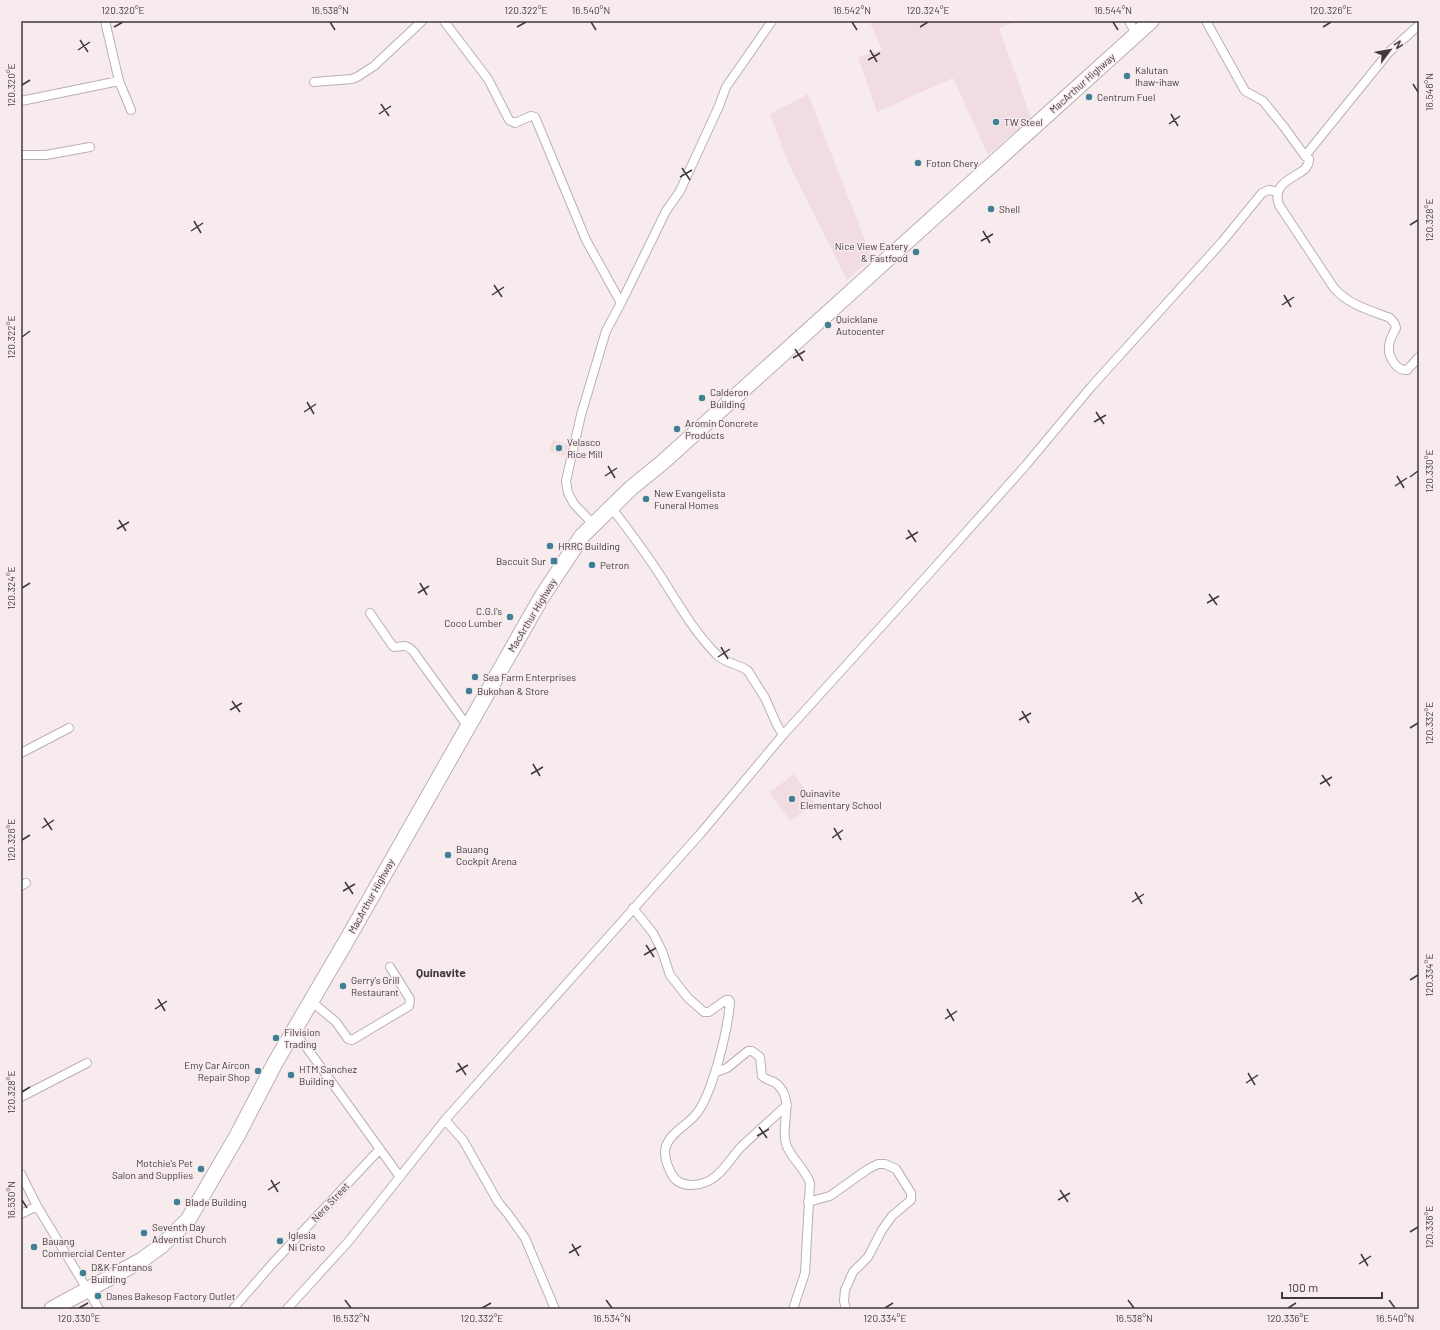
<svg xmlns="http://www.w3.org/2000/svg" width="1440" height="1330" font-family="Barlow,sans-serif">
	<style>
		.built { fill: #f1dce1 }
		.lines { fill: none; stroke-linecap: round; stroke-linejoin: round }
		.street-casing { stroke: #bcafb2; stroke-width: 10 }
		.highway-casing { stroke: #bcafb2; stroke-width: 17 }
		.street { stroke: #fff; stroke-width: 8 }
		.highway { stroke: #fff; stroke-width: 15 }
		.ticks { fill: none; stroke: #3e393a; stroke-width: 1.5 }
		.poi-dot { fill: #408094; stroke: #f8ebee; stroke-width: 1.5 }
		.labels { text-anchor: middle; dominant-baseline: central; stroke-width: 3; stroke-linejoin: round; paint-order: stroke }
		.poi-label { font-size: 10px; fill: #3e393a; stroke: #f8ebee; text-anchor: start }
		.street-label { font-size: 10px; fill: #3e393a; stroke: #f8ebee }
		.quarter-label { font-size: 12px; font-weight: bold; fill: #3e393a; stroke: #f8ebee }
		.neatline { fill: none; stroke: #3e393a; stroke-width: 1.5 }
		.ticks-label { font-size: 10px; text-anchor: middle; fill: #3e393a }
	</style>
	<rect width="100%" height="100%" fill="#f8ebee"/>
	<path class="built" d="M869 21H1020L999 28 1031 118 988 155 953 78 877 112 858 57 882 50Z
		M808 94 872 258 847 280 787 160 770 114Z
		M553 440 569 445 565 456 549 451Z
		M794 774 815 804 790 821 769 793Z"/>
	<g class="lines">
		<defs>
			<path id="street" d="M105 21 119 81 131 110
				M444 21 488 79 509 120 515 123 531 116 535 117 586 240 621 303
				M1129 21 1136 34
				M1206 21 1245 91 1263 101 1284 127 1305 156 1309 159C1310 178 1269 176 1279 205L1334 288C1349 305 1369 310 1390 318L1395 324 1396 328C1393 334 1389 340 1389 347 1388 356 1396 371 1407 370L1419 357
				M314 82 352 79 357 77 374 66 422 21
				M21 101 119 81
				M21 155H46L90 147
				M1305 156 1389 52 1419 25
				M611 507C627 528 643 549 658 572 677 601 691 628 716 654 725 664 738 663 748 671L765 698 777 725 783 735
				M593 524 574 504 568 493 566 481 581 415 606 331 621 303 666 211 680 191 719 106 726 87 772 21
				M370 613 392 645 394 647C403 647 405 643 413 651L468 727
				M21 753 69 728
				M21 886 26 883
				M633 908 653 933 662 951 670 975 688 998 704 1012H709L726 1000H729L730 1002C728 1029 713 1092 697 1113 689 1124 671 1132 666 1146 663 1155 667 1165 671 1173 679 1190 703 1187 716 1176 726 1168 733 1155 742 1146 757 1132 772 1119 787 1105
				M311 1001 336 1022 348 1039 352 1040 409 1006 410 999 390 967
				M293 1032 307 1048 400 1177
				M716 1072 727 1068 748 1051H752L760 1057 762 1076C767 1081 774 1080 778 1085 795 1102 780 1124 786 1144 791 1159 805 1168 810 1183L805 1273 793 1309
				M21 1097 87 1063
				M445 1120 463 1140 498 1202 508 1214 525 1238 555 1309
				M21 1174 37 1206 99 1309
				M808 1202 830 1196 868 1169 878 1164H885L896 1169 911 1193V1200L892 1216 882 1230 868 1257 853 1272 845 1290 844 1301 846 1309
				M21 1214 37 1206
				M233 1309 272 1264 380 1149
				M287 1309 348 1242 445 1120 701 833 783 735 927 576 1026 465 1091 387 1222 242 1262 193 1269 190 1278 192"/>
			<path id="highway" d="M52 1309 142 1260 161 1246 188 1220 237 1136 275 1063 348 938 528 621 543 595 582 536 631 488 663 462 1151 21"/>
		</defs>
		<use href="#street" class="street-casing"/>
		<use href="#highway" class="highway-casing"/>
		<use href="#street" class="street"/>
		<use href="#highway" class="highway"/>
	</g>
	<path class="ticks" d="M330 22 335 30M591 22 596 30M852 22 857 30M1113 22 1118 30M114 27 123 22M517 27 526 22M920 27 928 22M1323 27 1331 22M80 40 88 52M78 50 90 42M870 50 877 62M868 60 880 53M1413 84 1418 92M22 85 30 80M381 104 389 116M379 114 391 106M1171 114 1178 126M1169 124 1180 116M682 168 690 180M680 177 692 170M194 221 201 233M1410 225 1418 220M191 231 203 223M983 231 990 243M981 241 993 234M494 285 502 297M492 295 504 287M1284 295 1291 307M1282 305 1294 297M22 337 30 331M795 349 803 361M793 358 805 351M307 402 314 414M304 412 316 404M1096 412 1104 424M1094 422 1106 415M608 466 615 478M605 476 617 468M1397 476 1404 488M1410 477 1418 471M1395 486 1407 478M119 520 126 531M117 529 129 522M908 530 916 542M906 539 918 532M420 583 427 595M22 588 30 583M418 593 429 586M1209 594 1217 605M1207 603 1219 596M721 647 728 659M718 657 730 649M232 701 240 712M230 710 242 703M1022 711 1029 723M1019 720 1031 713M1410 728 1418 723M533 764 540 776M531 774 543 767M1322 775 1330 786M1320 784 1332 777M44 818 52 830M42 828 54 820M834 828 841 840M832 838 843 830M22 840 30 835M345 882 353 894M343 891 355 884M1135 892 1142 904M1132 902 1144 894M646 945 654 957M644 955 656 948M1410 980 1418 975M158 999 165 1011M155 1009 167 1001M947 1009 954 1021M945 1019 957 1011M458 1063 466 1075M456 1072 468 1065M1248 1073 1255 1085M1246 1083 1258 1075M22 1092 30 1087M759 1127 767 1138M757 1136 769 1129M271 1180 278 1192M268 1190 280 1182M1060 1190 1068 1202M22 1200 27 1208M1058 1200 1070 1193M1410 1232 1418 1227M572 1244 579 1256M569 1253 581 1246M1361 1254 1368 1266M1359 1264 1371 1256M345 1300 351 1308M606 1300 612 1308M1128 1300 1134 1308M1389 1300 1395 1308M79 1308 88 1303M482 1308 491 1303M885 1308 893 1303M1288 1308 1296 1303"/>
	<g class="poi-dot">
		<circle cx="1127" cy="76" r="4"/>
		<circle cx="1089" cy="97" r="4"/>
		<circle cx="996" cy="122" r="4"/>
		<circle cx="918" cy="163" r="4"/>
		<circle cx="991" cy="209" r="4"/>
		<circle cx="916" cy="252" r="4"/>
		<circle cx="828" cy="325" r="4"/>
		<circle cx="702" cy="398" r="4"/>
		<circle cx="677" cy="429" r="4"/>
		<circle cx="559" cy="448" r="4"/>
		<circle cx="646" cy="499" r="4"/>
		<circle cx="550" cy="546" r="4"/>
		<rect x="550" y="557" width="8" height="8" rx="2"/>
		<circle cx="592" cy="565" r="4"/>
		<circle cx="510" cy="617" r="4"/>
		<circle cx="475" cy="677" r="4"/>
		<circle cx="469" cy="691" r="4"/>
		<circle cx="792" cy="799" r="4"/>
		<circle cx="448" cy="855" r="4"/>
		<circle cx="343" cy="986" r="4"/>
		<circle cx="276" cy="1038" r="4"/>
		<circle cx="258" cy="1071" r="4"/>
		<circle cx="291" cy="1075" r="4"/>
		<circle cx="201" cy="1169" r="4"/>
		<circle cx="177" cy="1202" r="4"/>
		<circle cx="144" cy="1233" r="4"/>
		<circle cx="280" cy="1241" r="4"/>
		<circle cx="34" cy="1247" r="4"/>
		<circle cx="83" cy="1273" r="4"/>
		<circle cx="98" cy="1296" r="4"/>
	</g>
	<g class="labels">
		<g class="poi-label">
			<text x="1135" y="70">Kalutan<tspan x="1135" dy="12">Ihaw-ihaw</tspan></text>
			<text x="1097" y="97">Centrum Fuel</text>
			<text x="1004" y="122">TW Steel</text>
			<text x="926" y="163">Foton Chery</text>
			<text x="999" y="209">Shell</text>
			<text x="908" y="246" text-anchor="end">Nice View Eatery<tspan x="908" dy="12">&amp; Fastfood</tspan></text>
			<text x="836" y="319">Quicklane<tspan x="836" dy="12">Autocenter</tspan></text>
			<text x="710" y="392">Calderon<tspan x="710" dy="12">Building</tspan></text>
			<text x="685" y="423">Aromin Concrete<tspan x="685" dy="12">Products</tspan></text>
			<text x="567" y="442">Velasco<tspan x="567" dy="12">Rice Mill</tspan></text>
			<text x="654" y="493">New Evangelista<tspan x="654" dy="12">Funeral Homes</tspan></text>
			<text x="558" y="546">HRRC Building</text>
			<text x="546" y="561" text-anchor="end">Baccuit Sur</text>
			<text x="600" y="565">Petron</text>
			<text x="502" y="611" text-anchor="end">C.G.I's<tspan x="502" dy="12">Coco Lumber</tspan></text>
			<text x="483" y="677">Sea Farm Enterprises</text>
			<text x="477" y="691">Bukohan &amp; Store</text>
			<text x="800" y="793">Quinavite<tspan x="800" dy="12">Elementary School</tspan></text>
			<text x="456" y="849">Bauang<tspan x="456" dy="12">Cockpit Arena</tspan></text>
			<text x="351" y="980">Gerry's Grill<tspan x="351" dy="12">Restaurant</tspan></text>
			<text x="284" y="1032">Filvision<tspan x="284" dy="12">Trading</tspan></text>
			<text x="250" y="1065" text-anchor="end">Emy Car Aircon<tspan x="250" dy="12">Repair Shop</tspan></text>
			<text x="299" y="1069">HTM Sanchez<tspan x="299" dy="12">Building</tspan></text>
			<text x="193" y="1163" text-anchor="end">Motchie's Pet<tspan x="193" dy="12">Salon and Supplies</tspan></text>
			<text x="185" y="1202">Blade Building</text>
			<text x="152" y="1227">Seventh Day<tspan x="152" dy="12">Adventist Church</tspan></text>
			<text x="288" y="1235">Iglesia<tspan x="288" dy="12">Ni Cristo</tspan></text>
			<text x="42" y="1241">Bauang<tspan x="42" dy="12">Commercial Center</tspan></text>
			<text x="91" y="1267">D&amp;K Fontanos<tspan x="91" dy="12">Building</tspan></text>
			<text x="106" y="1296">Danes Bakesop Factory Outlet</text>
		</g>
		<g class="street-label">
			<text transform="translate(1082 83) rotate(-42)">MacArthur Highway</text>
			<text transform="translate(532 615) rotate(-59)">MacArthur Highway</text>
			<text transform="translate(371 896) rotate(-61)">MacArthur Highway</text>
			<text transform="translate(330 1202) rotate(-47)">Nera Street</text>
		</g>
		<g class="quarter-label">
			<text x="441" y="972">Quinavite</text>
		</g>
	</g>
	<rect width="1440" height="1330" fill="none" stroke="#f8ebee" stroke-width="44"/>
	<g transform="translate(1390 50) rotate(58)" stroke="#f8ebee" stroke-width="3" paint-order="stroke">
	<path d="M0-3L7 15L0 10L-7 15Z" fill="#3e393a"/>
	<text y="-6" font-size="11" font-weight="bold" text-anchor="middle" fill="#3e393a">N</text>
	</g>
	<path d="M1282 1292v6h100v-6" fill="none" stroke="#3e393a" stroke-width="2"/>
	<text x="1288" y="1292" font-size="12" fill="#3e393a" stroke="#f8ebee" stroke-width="3" paint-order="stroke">100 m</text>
	<rect x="22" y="22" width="1396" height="1286" class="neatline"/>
	<g class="ticks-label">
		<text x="123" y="14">120.320°E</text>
		<text x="330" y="14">16.538°N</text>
		<text x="526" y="14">120.322°E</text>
		<text x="591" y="14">16.540°N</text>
		<text x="852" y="14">16.542°N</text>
		<text x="928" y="14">120.324°E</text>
		<text x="1113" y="14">16.544°N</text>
		<text x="1331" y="14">120.326°E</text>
		<text transform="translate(11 85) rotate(-90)" y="4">120.320°E</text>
		<text transform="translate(1429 92) rotate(-90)" y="4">16.546°N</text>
		<text transform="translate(1429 220) rotate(-90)" y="4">120.328°E</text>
		<text transform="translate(11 337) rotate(-90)" y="4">120.322°E</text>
		<text transform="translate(1429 471) rotate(-90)" y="4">120.330°E</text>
		<text transform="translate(11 588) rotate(-90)" y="4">120.324°E</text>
		<text transform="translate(1429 723) rotate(-90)" y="4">120.332°E</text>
		<text transform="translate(11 840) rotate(-90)" y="4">120.326°E</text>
		<text transform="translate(1429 975) rotate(-90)" y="4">120.334°E</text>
		<text transform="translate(11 1092) rotate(-90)" y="4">120.328°E</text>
		<text transform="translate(11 1200) rotate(-90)" y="4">16.530°N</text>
		<text transform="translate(1429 1227) rotate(-90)" y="4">120.336°E</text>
		<text x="79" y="1322">120.330°E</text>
		<text x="351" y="1322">16.532°N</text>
		<text x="482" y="1322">120.332°E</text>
		<text x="612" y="1322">16.534°N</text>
		<text x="885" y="1322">120.334°E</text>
		<text x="1134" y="1322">16.538°N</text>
		<text x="1288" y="1322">120.336°E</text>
		<text x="1395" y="1322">16.540°N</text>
	</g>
</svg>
